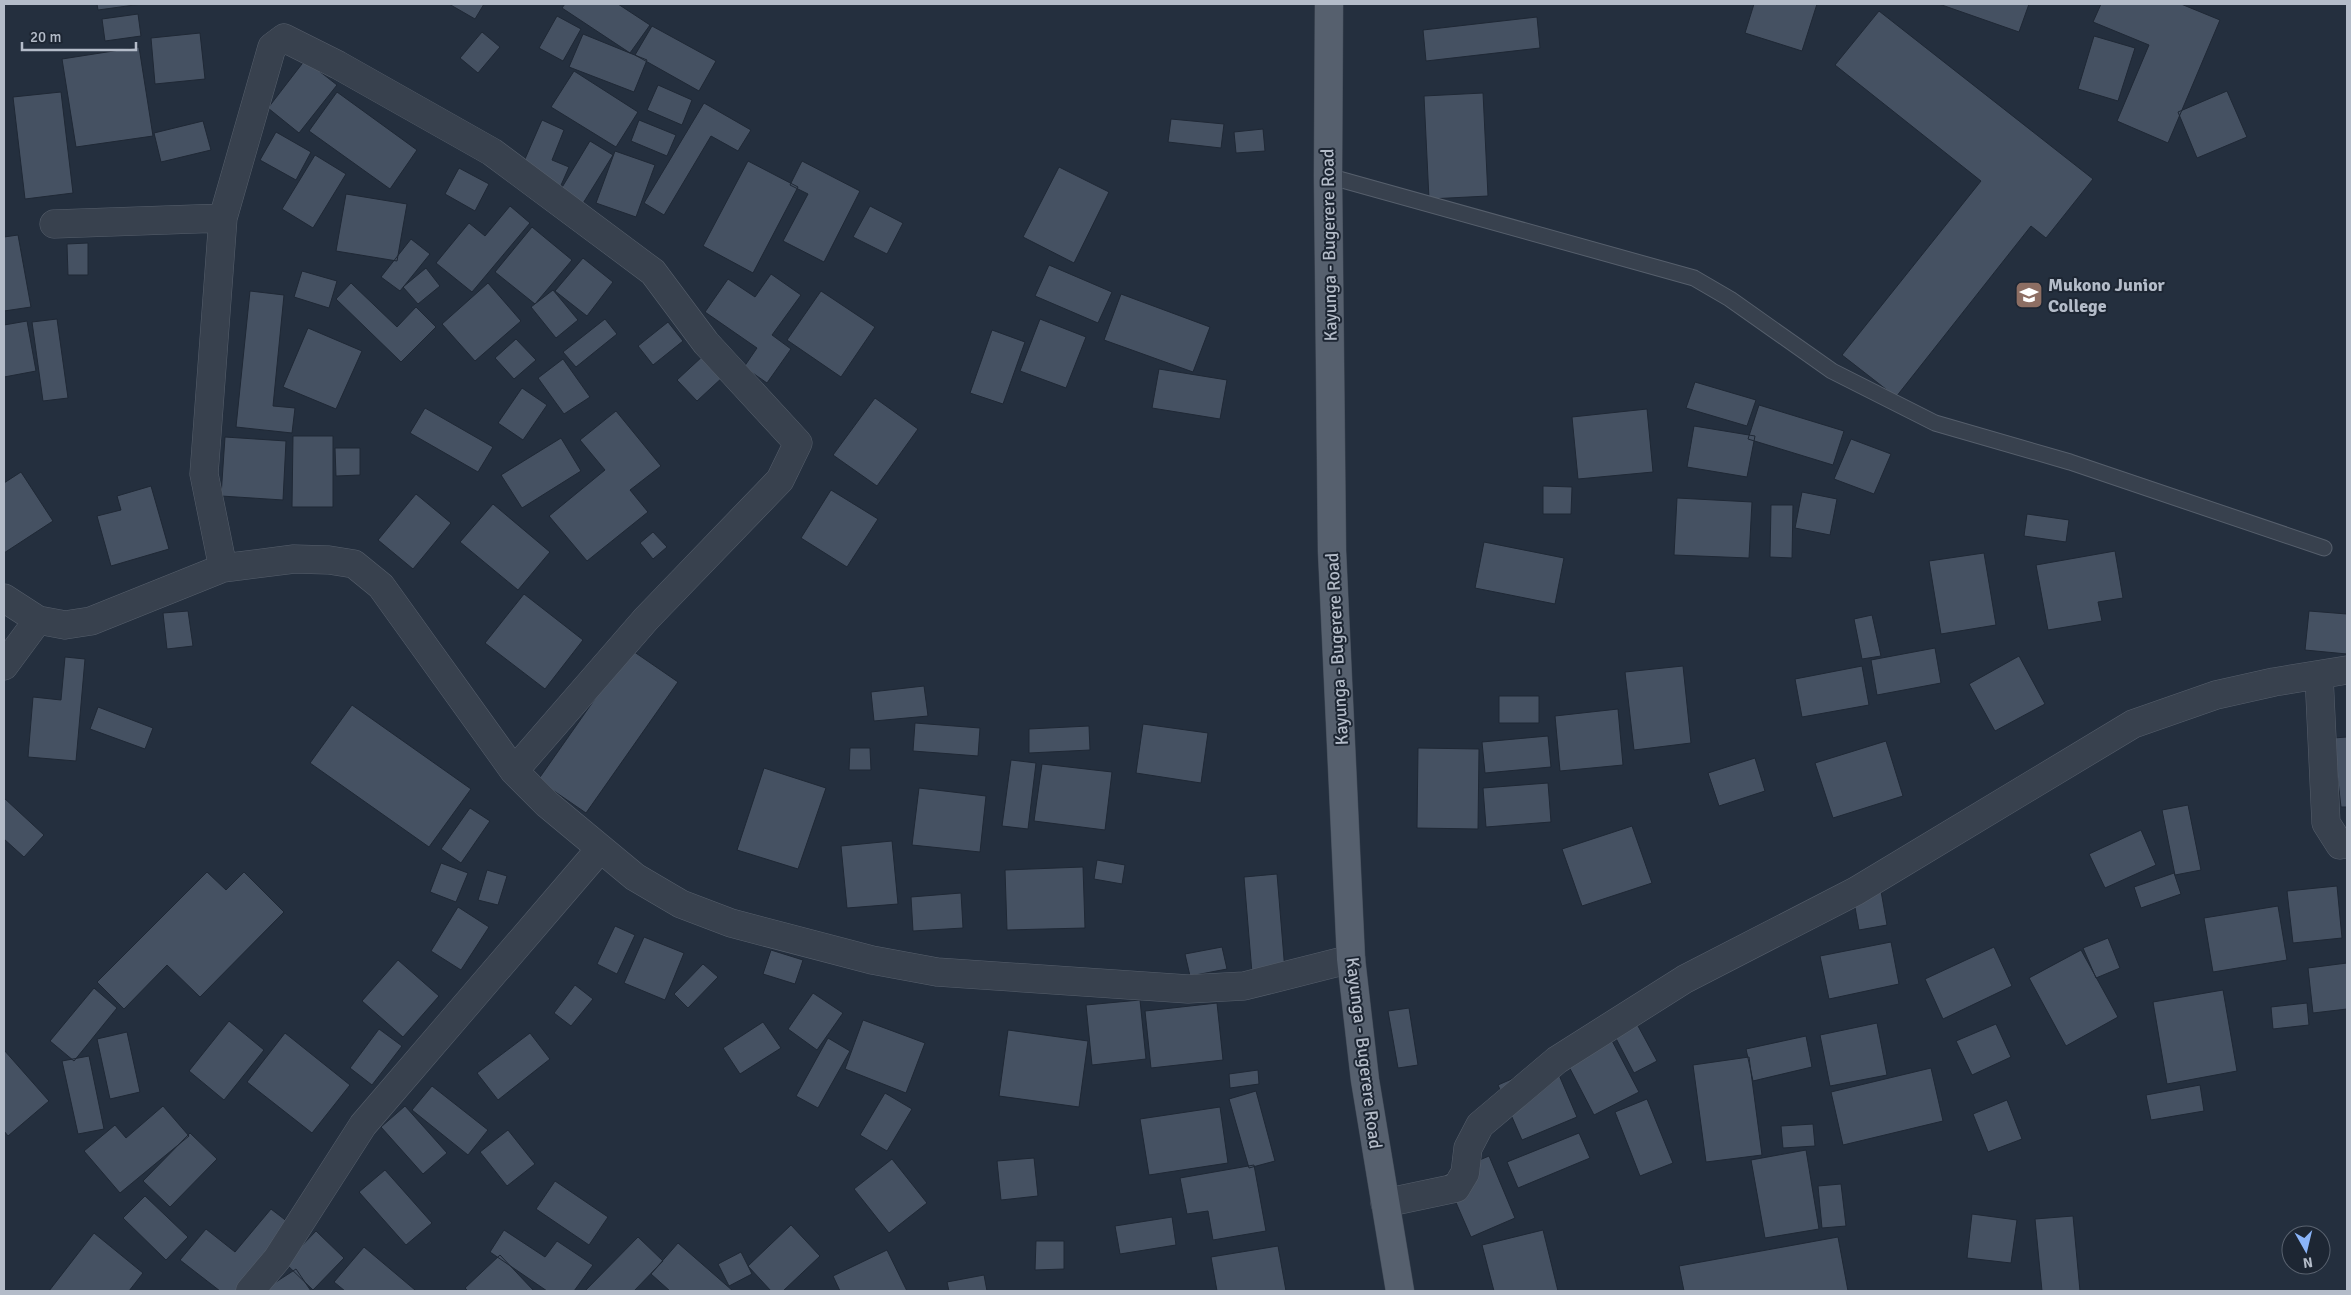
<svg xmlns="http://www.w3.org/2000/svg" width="2351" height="1295" font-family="Signika,sans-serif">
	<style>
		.building { fill: #455162; stroke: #1f2835 }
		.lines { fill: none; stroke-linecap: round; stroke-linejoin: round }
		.service-casing { stroke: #565f6c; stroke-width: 17 }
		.minor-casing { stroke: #565f6c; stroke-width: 29 }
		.primary-casing { stroke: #414a57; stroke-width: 29 }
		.service { stroke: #38414e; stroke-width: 15 }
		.minor { stroke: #38414e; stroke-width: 28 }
		.primary { stroke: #56606e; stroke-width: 28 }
		.labels { text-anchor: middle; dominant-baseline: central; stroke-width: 4; stroke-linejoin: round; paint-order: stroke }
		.street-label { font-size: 18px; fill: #b4bcc9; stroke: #1d2633 }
		.poi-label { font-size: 18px; font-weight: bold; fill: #b4bcc9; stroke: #1d2633; text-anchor: start }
	</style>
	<rect width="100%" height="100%" fill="#242f3e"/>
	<path class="building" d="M97 4H142L98 10Z
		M449 4H484L475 19Z
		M565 4H618L650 25 630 53 562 8Z
		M1754 4H1817L1802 51 1745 33Z
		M1939 4H2029L2019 32Z
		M2101 4H2181L2220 20 2168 143 2117 121 2149 45 2093 22Z
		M1879 11 2093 179 2046 238 2031 226 1896 397 1842 355 1981 181 1835 65Z
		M138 14 141 36 105 41 102 19Z
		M557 16 581 29 563 61 539 48Z
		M1537 17 1540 48 1426 61 1423 30Z
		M652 26 716 61 699 91 635 55Z
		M482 32 500 47 478 73 460 58Z
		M200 33 205 79 155 84 151 38Z
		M583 34 647 60 634 92 569 67Z
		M2094 36 2135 48 2118 101 2078 89Z
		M139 47 153 136 76 147 62 59Z
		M305 60 337 85 299 133 268 108Z
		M574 71 638 112 616 147 551 107Z
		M658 85 692 100 682 125 647 110Z
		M2227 91 2247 137 2197 158 2178 112Z
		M61 92 73 193 25 199 13 97Z
		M337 92 417 150 390 189 309 131Z
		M1483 93 1488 196 1429 199 1424 96Z
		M704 103 751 130 738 151 711 136 664 215 644 203Z
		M1171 119 1224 124 1221 148 1168 142Z
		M542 120 564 130 552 160 569 167 558 192 518 175Z
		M639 120 676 135 667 156 631 141Z
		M203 121 211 150 161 162 154 133Z
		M1263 129 1265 151 1236 153 1234 132Z
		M276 132 311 152 296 180 260 160Z
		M590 141 613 155 577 213 555 199Z
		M615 151 655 165 636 217 596 203Z
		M315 155 346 174 313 228 282 209Z
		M748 161 798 187 753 273 703 246Z
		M802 161 860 191 824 262 783 241 808 194 790 185Z
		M1059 167 1109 192 1074 263 1023 237Z
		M459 168 489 184 475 211 445 194Z
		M346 194 407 204 397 261 336 251Z
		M510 206 530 223 472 292 436 263 469 223 485 236Z
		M870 206 903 223 887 254 853 237Z
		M532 227 572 260 535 304 495 272Z
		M18 235 31 307 4 311V237Z
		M411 239 430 254 400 291 381 277Z
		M88 243V275H68L67 244Z
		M583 258 613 282 587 316 555 291Z
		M1049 265 1112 292 1098 323 1035 296Z
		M426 268 440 286 418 304 403 287Z
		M302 271 337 281 329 308 294 297Z
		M771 274 801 295 772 335 791 349 767 383 744 367 757 348 705 312 728 279 755 297Z
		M351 283 397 327 416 307 436 327 401 362 336 299Z
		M488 283 521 321 475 361 442 324Z
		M553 290 578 320 556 338 531 307Z
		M250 291 284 295 273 406 295 408 292 433 236 427Z
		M821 291 875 327 841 377 787 340Z
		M1121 294 1210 327 1193 372 1104 340Z
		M57 319 68 398 43 401 32 322Z
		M605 319 617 334 576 367 563 352Z
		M1040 319 1086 337 1066 388 1020 371Z
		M27 321 36 371 4 377V325Z
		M668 322 683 341 653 365 638 346Z
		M308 328 362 351 336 409 283 387Z
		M992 330 1025 342 1003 404 970 393Z
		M516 339 536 360 514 379 495 358Z
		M704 355 724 376 697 401 677 380Z
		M563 359 590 397 564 414 538 378Z
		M1159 369 1227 380 1220 419 1152 408Z
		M1695 382 1756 400 1747 426 1686 408Z
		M522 388 547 405 523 440 498 423Z
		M875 398 918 429 877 486 833 455Z
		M1759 405 1844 431 1833 465 1748 439Z
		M425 408 493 447 478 472 410 433Z
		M1647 409 1653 472 1578 479 1572 417Z
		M616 411 661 466 630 490 648 512 587 561 549 516 605 470 580 440Z
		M1694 426 1755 436 1747 477 1687 467Z
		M293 436H333V507H292Z
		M225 437 286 441 283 500 221 496Z
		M561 438 581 471 522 508 501 475Z
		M1851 439 1891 454 1874 494 1834 479Z
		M335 448H360V475L336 476Z
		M21 472 53 521 4 553V483Z
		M151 486 169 549 111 566 97 516 121 510 117 496Z
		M1543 486 1572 487 1571 514H1543Z
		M831 490 878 519 847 567 801 538Z
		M1802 492 1837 499 1830 535 1795 528Z
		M416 494 451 523 413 569 378 540Z
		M1677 498 1752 502 1749 558 1674 555Z
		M493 504 550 552 518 590 460 542Z
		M1771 505H1793L1792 558 1770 557Z
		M2027 514 2069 520 2066 542 2024 536Z
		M653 532 667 547 653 559 640 543Z
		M1484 542 1564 558 1555 604 1475 588Z
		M2115 551 2123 598 2098 602 2102 621 2048 630 2036 565Z
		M1984 553 1996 625 1941 634 1929 561Z
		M524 594 583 640 545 689 485 643Z
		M188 611 193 646 167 649 163 613Z
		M2309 611 2347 614V654L2305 650Z
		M1872 615 1881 656 1862 659 1854 619Z
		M1935 648 1941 683 1877 695 1871 660Z
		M630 649 678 682 586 813 538 780Z
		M2019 656 2045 704 1995 731 1969 684Z
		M65 657 85 659 76 761 28 757 33 697 61 700Z
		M1683 666 1691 743 1634 750 1625 672Z
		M1862 666 1869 705 1802 717 1795 679Z
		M924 686 928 716 874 721 871 692Z
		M1499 696H1539V723H1499Z
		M352 705 471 789 429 847 310 763Z
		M98 707 153 728 145 749 90 729Z
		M1618 709 1623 765 1560 771 1555 716Z
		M915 723 980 728 978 756 913 751Z
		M1143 724 1208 733 1201 783 1136 773Z
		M1089 726 1090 750 1029 753V729Z
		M1548 736 1551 767 1485 773 1482 742Z
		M2347 737V807H2341L2333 738Z
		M1886 741 1903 796 1833 818 1815 763Z
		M850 748H870L871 770H849Z
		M1418 748 1479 749 1478 829 1417 828Z
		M1755 758 1765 791 1719 806 1708 773Z
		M1011 760 1036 763 1028 829 1002 826Z
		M1042 764 1112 772 1105 830 1034 821Z
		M764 768 826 788 798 869 737 850Z
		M1548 783 1551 822 1486 827 1483 788Z
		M919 788 986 796 980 852 912 845Z
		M4 798 44 835 24 857 4 839Z
		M2188 805 2201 870 2175 875 2162 810Z
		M470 808 490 821 461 863 441 849Z
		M1632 826 1652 883 1582 906 1562 849Z
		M2141 830 2156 865 2105 888 2089 854Z
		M892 841 898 904 847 908 841 846Z
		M1097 860 1125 865 1122 884 1094 879Z
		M441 863 468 873 456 902 430 892Z
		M1083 867 1085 928 1007 930 1005 870Z
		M487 870 507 876 498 905 478 900Z
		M207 872 226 890 244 872 284 912 200 997 167 965 124 1009 97 982Z
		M2174 873 2181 894 2141 908 2134 887Z
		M1277 874 1285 971 1252 973 1244 877Z
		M2337 886 2342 938 2293 943 2287 891Z
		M1881 891 1887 925 1859 930 1853 896Z
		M961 893 963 928 913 931 911 897Z
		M2278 906 2287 960 2213 972 2204 918Z
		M458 907 489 927 461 970 431 951Z
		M615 926 635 935 617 974 597 964Z
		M644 937 684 953 665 1000 624 983Z
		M2108 938 2120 968 2096 978 2083 948Z
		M1891 942 1899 984 1829 999 1820 956Z
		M1222 947 1227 969 1190 976 1185 954Z
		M1994 947 2012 986 1943 1019 1925 979Z
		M771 950 803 960 795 984 763 974Z
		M2081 950 2118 1017 2066 1046 2029 978Z
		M398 960 439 996 403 1037 362 1001Z
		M2347 963V1009L2313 1013 2308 968Z
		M703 964 718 977 688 1008 674 994Z
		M575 985 593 999 571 1026 554 1013Z
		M94 988 117 1008 74 1061 50 1041Z
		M2223 990 2237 1071 2167 1084 2153 1002Z
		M813 993 843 1013 817 1050 788 1029Z
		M1140 1000 1146 1059 1092 1065 1086 1005Z
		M1217 1003 1223 1060 1151 1068 1145 1011Z
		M2307 1003 2309 1025 2273 1029 2271 1007Z
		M1409 1008 1418 1065 1398 1068 1388 1011Z
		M1631 1013 1657 1061 1634 1073 1609 1025Z
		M863 1020 925 1043 906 1093 845 1069Z
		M229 1021 264 1050 224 1100 189 1071Z
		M763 1022 781 1048 740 1074 723 1048Z
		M1877 1023 1887 1075 1830 1086 1820 1035Z
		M1996 1024 2011 1057 1972 1075 1956 1041Z
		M379 1029 402 1046 372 1085 350 1068Z
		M1008 1030 1088 1041 1079 1107 999 1096Z
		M127 1032 140 1092 110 1099 97 1039Z
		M285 1033 350 1085 312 1133 247 1082Z
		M530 1033 550 1059 498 1100 477 1073Z
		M1609 1035 1639 1092 1594 1115 1565 1059Z
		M1806 1036 1812 1067 1753 1081 1746 1049Z
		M828 1038 850 1051 818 1108 796 1096Z
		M4 1050 49 1101 8 1136 4 1131Z
		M89 1056 104 1129 78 1134 62 1061Z
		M1749 1057 1762 1155 1706 1162 1693 1065Z
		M1553 1061 1577 1117 1522 1140 1498 1085Z
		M1931 1068 1943 1121 1843 1145 1831 1092Z
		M1258 1070 1259 1084 1230 1088 1229 1074Z
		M2200 1085 2204 1111 2151 1120 2146 1095Z
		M432 1086 488 1130 468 1155 412 1110Z
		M1256 1091 1275 1161 1249 1168 1229 1099Z
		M885 1093 912 1109 887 1151 860 1135Z
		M1647 1099 1673 1163 1640 1176 1615 1112Z
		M2007 1100 2022 1139 1988 1152 1973 1114Z
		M163 1106 189 1136 120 1193 84 1151 115 1125 126 1138Z
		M405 1106 447 1153 423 1174 381 1127Z
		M1220 1107 1228 1163 1149 1175 1140 1119Z
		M1813 1124 1815 1146 1783 1148 1781 1126Z
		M508 1130 535 1164 507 1186 480 1152Z
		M190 1133 217 1159 170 1207 143 1181Z
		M1579 1133 1590 1158 1518 1188 1507 1162Z
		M1806 1150 1819 1229 1765 1238 1751 1160Z
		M1489 1156 1515 1218 1471 1237 1444 1175Z
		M1034 1158 1038 1196 1001 1200 997 1161Z
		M892 1159 927 1203 889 1233 854 1189Z
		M1254 1165 1266 1231 1213 1240 1208 1211 1187 1214 1180 1178Z
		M385 1170 432 1223 406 1245 359 1192Z
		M555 1181 608 1217 589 1245 536 1209Z
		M1841 1184 1846 1226 1822 1228 1818 1186Z
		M145 1196 188 1237 166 1260 123 1218Z
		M271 1209 293 1226 239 1291H220L180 1260 206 1229 235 1252Z
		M1972 1214 2017 1220 2011 1263 1967 1258Z
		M2073 1216 2080 1291H2042L2035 1219Z
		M1172 1217 1176 1245 1120 1254 1115 1226Z
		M791 1225 820 1256 783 1291H771L748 1266Z
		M504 1230 545 1257 557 1241 593 1265 574 1291H547L490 1252Z
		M1543 1230 1558 1291H1494L1482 1245Z
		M316 1231 344 1258 313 1290 285 1263Z
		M94 1233 143 1273 129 1291H49Z
		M638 1237 663 1261 634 1291H585Z
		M1838 1237 1848 1291H1684L1679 1266Z
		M1036 1241H1064V1269L1035 1270Z
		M678 1243 733 1291H670L651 1274Z
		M1278 1246 1286 1291H1217L1211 1257Z
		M364 1247 415 1290 414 1291H345L334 1282Z
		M887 1250 907 1291H840L833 1276Z
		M741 1252 752 1274 729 1286 718 1264Z
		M500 1255 534 1291H468L465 1288Z
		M296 1269 311 1291H262Z
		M984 1275 987 1291H949L947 1282Z"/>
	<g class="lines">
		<defs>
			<path id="service" d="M1328 176 1694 278 1730 299 1832 371 1935 423 2070 462 2324 548"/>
			<path id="minor" d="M54 224 223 218
				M223 568 204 474 223 218 272 47 284 38 338 65 492 152 653 272 706 343 798 443 780 480 646 619 514 771
				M4 598 38 620 65 625 91 621 223 568 294 559 329 560 354 564 381 586 514 771 547 804 635 877 681 904 731 923 872 960 937 972 1188 989 1244 986 1351 959
				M4 666 38 620
				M2319 675 2326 823 2340 845 2347 844
				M1385 1203 1456 1188 1465 1173 1468 1148 1480 1125 1557 1060 1685 979 1856 891 2133 724 2216 695 2274 682 2347 670
				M250 1291 277 1259 363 1125 600 849"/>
			<path id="primary" d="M1329 4 1328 176 1332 551 1351 959 1365 1080 1400 1291"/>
		</defs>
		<use href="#service" class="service-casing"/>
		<use href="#minor" class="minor-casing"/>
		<use href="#primary" class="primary-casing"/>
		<use href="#service" class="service"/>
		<use href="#minor" class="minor"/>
		<use href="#primary" class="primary"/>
	</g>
	<defs>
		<symbol id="school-square" viewBox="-11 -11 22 22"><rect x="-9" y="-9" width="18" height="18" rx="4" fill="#8d6e63" stroke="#1d2633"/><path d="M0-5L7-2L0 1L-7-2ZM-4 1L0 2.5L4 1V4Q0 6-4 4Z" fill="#fff"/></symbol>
	</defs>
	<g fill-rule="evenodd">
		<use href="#school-square" x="2013" y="279" width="32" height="32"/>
	</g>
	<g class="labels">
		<g class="street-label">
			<text transform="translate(1329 245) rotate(-91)">Kayunga - Bugerere Road</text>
			<text transform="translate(1337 649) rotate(-93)">Kayunga - Bugerere Road</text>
			<text transform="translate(1364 1053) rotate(83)">Kayunga - Bugerere Road</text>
		</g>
		<g class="poi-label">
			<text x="2048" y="285">Mukono Junior<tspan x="2048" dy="21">College</tspan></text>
		</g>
	</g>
	<rect width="2351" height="1295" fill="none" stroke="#b4bcc9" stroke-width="10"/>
	<g transform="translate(2306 1250) rotate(172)"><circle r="24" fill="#1d2633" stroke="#59626f"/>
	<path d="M0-4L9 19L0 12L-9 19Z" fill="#8ab4f8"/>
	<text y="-8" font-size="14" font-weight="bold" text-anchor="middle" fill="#b4bcc9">N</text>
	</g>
	<path d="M22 42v8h114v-8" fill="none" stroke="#b4bcc9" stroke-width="2.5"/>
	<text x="30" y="42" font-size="15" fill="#b4bcc9" stroke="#1d2633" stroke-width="4" paint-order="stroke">20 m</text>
</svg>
